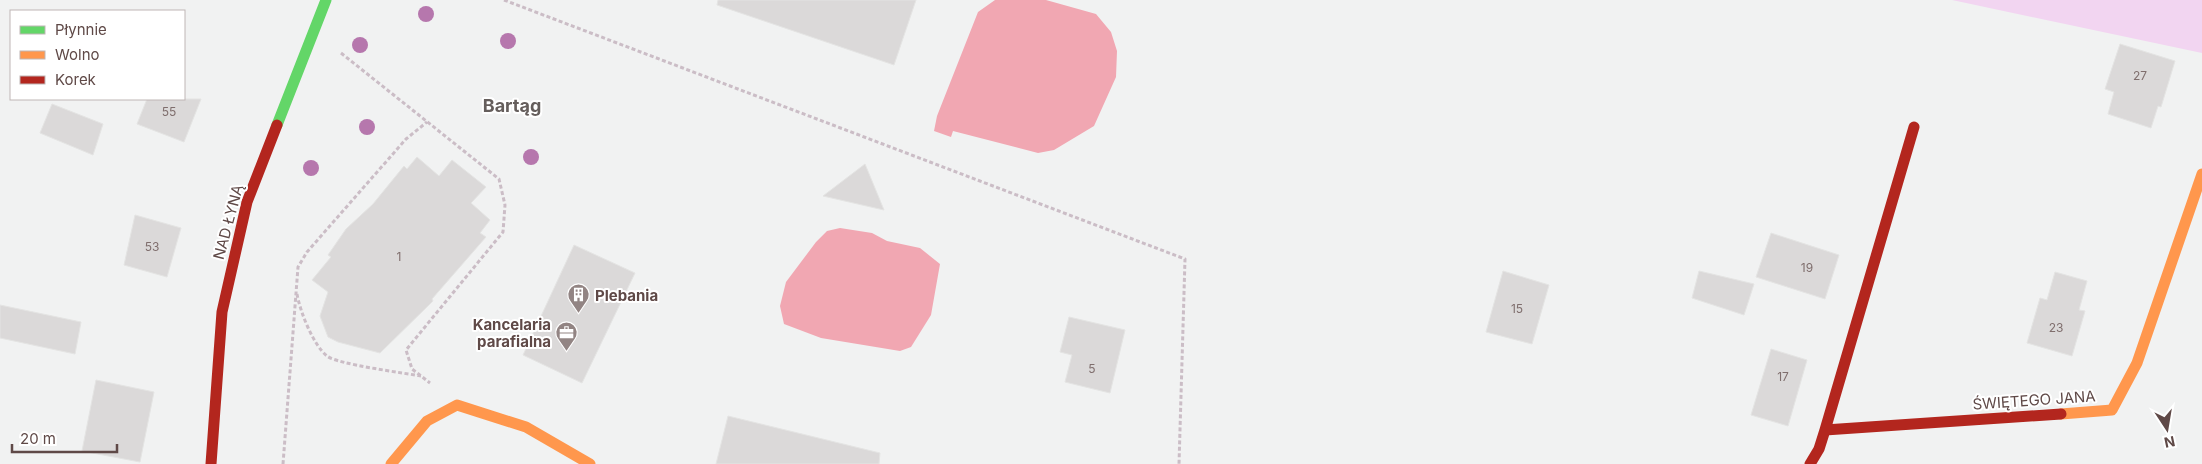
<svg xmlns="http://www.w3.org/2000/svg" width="2202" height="464" font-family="Inter,sans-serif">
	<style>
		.green { fill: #f2d5f1 }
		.water { fill: #f1a7b2 }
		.building { fill: #dbd9d9; stroke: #e4e4e3 }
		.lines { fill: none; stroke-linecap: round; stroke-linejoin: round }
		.path { stroke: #cbbdc6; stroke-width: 3; stroke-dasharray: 4 2.5; stroke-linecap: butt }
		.fast { stroke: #63d668; stroke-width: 11 }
		.slow { stroke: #ff974d; stroke-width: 11 }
		.jam { stroke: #b3261e; stroke-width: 11 }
		.tree { fill: #b677ad }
		.labels { text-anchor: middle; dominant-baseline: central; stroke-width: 4; stroke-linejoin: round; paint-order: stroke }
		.number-label { font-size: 12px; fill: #7f6e6d }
		.street-label { font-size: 15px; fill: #5f4947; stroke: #fff }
		.poi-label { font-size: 15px; font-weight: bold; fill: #5f4947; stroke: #fff; text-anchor: start }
		.quarter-label { font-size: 18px; font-weight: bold; fill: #655e5c; stroke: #fff }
	</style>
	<rect width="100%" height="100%" fill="#f1f2f2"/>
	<path class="green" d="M1952 0H2202V53Z"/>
	<path class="water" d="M995 0H1046L1096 14 1111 32 1117 51 1116 77 1094 126 1054 150 1038 153 953 131 951 137 934 131 937 116 978 12Z
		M840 228 872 233 887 241 920 248 940 264 931 315 911 347 900 351 821 338 784 324 780 306 786 282 816 242 827 231Z"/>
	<path class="building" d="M718 0H916L894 65 717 5Z
		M2120 44 2175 61 2161 107 2158 106 2151 128 2108 114 2114 92 2105 89Z
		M147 99H201L184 142 137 124Z
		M52 104 103 124 93 155 40 133Z
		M417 157 439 176 452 160 486 187 471 203 490 220 480 233 486 237 432 299 433 301 380 353 338 342 328 337 320 316 328 292 312 280 331 257 328 255 346 229 373 204 404 166 407 169Z
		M865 164 884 210 823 196Z
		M135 215 181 228 167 277 124 265Z
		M1771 233 1839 255 1825 299 1756 277Z
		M574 245 635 273 582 383 523 355Z
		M1503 271 1549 285 1532 344 1486 332Z
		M1699 271 1754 284 1744 315 1692 298Z
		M2055 272 2087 281 2079 310 2085 311 2072 356 2027 343 2040 298 2047 300Z
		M0 305 81 322 75 354 0 338Z
		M1069 317 1125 330 1110 393 1065 382 1072 355 1060 352Z
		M1771 349 1807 360 1788 426 1751 415Z
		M96 380 154 392 140 462 82 451Z
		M728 416 880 453 879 464H716Z"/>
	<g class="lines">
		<path class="path" d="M504 0 1185 259 1179 464
			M341 53 499 179 505 205 503 232 406 350 412 369 430 383
			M297 294C300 311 313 345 327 356 336 364 404 373 421 376
			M283 464 298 267 307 252 406 139 427 122"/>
		<path class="fast" d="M277 125 326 0"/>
		<path class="slow" d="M2061 414 2112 410 2137 363 2202 174
			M391 464 427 421 457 405 526 427 590 464"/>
		<path class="jam" d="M1825 430 2061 414
			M211 464 222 312 247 202 277 125
			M1810 464 1819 449 1825 430 1914 127"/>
	</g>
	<g class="tree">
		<circle cx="426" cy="14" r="8"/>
		<circle cx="508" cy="41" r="8"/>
		<circle cx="360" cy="45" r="8"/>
		<circle cx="367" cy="127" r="8"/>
		<circle cx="531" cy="157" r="8"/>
		<circle cx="311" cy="168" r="8"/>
	</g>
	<defs>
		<symbol id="building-pin" viewBox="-11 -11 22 30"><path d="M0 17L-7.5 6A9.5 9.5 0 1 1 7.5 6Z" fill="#928483" stroke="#fff"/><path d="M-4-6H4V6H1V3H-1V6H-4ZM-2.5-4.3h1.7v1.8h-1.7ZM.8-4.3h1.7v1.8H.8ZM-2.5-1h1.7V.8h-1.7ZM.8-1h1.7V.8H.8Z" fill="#fff"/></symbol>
		<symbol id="office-pin" viewBox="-11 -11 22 30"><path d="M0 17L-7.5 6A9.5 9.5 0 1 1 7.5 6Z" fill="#928483" stroke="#fff"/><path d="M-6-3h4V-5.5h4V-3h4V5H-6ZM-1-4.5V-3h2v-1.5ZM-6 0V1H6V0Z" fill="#fff"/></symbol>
	</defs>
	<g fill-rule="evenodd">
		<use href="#building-pin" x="566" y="282" width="25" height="34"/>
		<use href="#office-pin" x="554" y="320" width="25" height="34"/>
	</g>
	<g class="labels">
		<g class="number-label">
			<text x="2140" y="75">27</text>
			<text x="169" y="111">55</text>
			<text x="152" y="246">53</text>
			<text x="399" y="256">1</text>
			<text x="1807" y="267">19</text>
			<text x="1517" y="308">15</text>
			<text x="2056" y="327">23</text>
			<text x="1092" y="368">5</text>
			<text x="1783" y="376">17</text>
		</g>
		<g class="street-label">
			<text transform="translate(228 222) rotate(-75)">NAD ŁYNĄ</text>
			<text transform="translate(2034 400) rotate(-4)">ŚWIĘTEGO JANA</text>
		</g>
		<g class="poi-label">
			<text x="595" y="295">Plebania</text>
			<text x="551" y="324" text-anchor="end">Kancelaria<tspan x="551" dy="17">parafialna</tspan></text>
		</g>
		<g class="quarter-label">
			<text x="512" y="105">Bartąg</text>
		</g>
	</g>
	<rect x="10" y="10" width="175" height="90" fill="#ffffff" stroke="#bfb6b5"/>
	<rect x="20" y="26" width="25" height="8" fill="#63d668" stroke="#bfb6b5"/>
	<text x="55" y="35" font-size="15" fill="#5f4947">Płynnie</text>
	<rect x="20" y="51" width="25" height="8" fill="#ff974d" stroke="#bfb6b5"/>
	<text x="55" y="60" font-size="15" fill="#5f4947">Wolno</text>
	<rect x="20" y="76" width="25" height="8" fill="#b3261e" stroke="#bfb6b5"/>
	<text x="55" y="85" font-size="15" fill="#5f4947">Korek</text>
	<g transform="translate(2167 429) rotate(168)" stroke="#ffffff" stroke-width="4" paint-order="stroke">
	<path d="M0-4L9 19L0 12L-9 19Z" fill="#5f4947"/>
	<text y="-8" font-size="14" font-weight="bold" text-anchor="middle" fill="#5f4947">N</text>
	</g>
	<path d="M12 444v8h105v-8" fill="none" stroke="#5f4947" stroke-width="2.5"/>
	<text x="20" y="444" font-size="15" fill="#5f4947" stroke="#ffffff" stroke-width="4" paint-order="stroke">20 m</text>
</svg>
